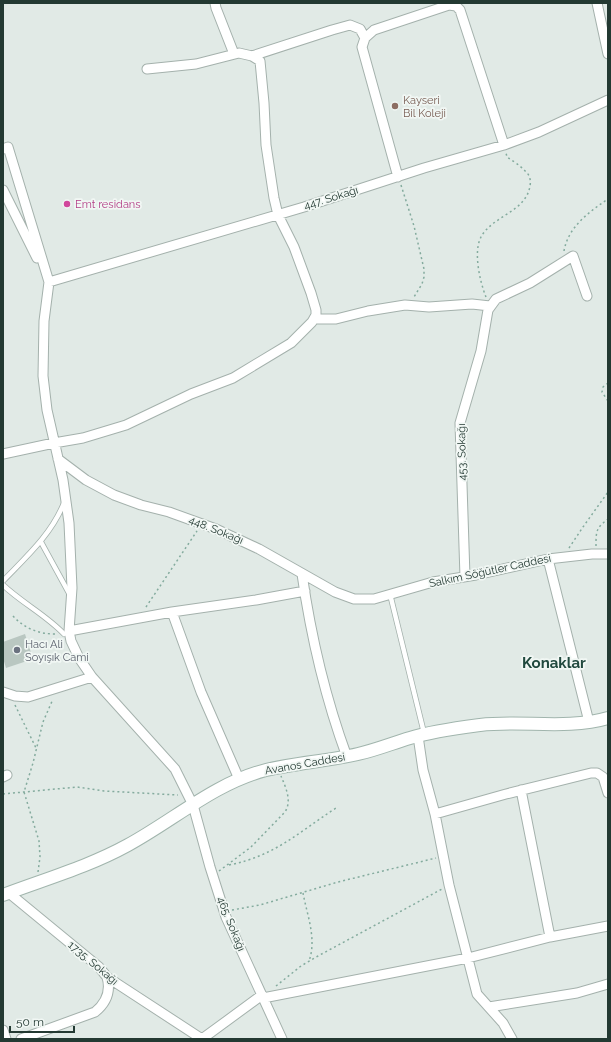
<svg xmlns="http://www.w3.org/2000/svg" width="611" height="1042" font-family="Raleway,sans-serif">
	<style>
		.building { fill: #b9c7c1 }
		.lines { fill: none; stroke-linecap: round; stroke-linejoin: round }
		.lane-casing { stroke: #a4b1ac; stroke-width: 6 }
		.street-casing { stroke: #a4b1ac; stroke-width: 11 }
		.secondary-casing { stroke: #a1b5ad; stroke-width: 14 }
		.path { stroke: #84ab9e; stroke-width: 1.5; stroke-dasharray: 2 3; stroke-linecap: butt }
		.lane { stroke: #fff; stroke-width: 4.5 }
		.street { stroke: #fff; stroke-width: 9 }
		.secondary { stroke: #fff; stroke-width: 12 }
		.education-dot { fill: #8d6e63; stroke: #f1f7f4; stroke-width: 1.5 }
		.hotel-dot { fill: #d1479c; stroke: #f1f7f4; stroke-width: 1.5 }
		.worship-dot { fill: #6b7280; stroke: #f1f7f4; stroke-width: 1.5 }
		.labels { text-anchor: middle; dominant-baseline: central; stroke-width: 3.5; stroke-linejoin: round; paint-order: stroke }
		.education-label { font-size: 11px; fill: #785e54; stroke: #f1f7f4; text-anchor: start }
		.street-label { font-size: 11px; fill: #233932; stroke: #f1f7f4 }
		.hotel-label { font-size: 11px; fill: #b23c85; stroke: #f1f7f4; text-anchor: start }
		.worship-label { font-size: 11px; fill: #5b616d; stroke: #f1f7f4; text-anchor: start }
		.district-label { font-size: 15px; font-weight: bold; fill: #21493e; stroke: #f1f7f4 }
	</style>
	<rect width="100%" height="100%" fill="#e1eae6"/>
	<path class="building" d="M25 634 33 659 6 668 3 658V642Z"/>
	<g class="lines">
		<defs>
			<path id="lane" d="M41 542 70 595
				M3 581C26 557 51 535 64 503
				M3 585C22 603 46 615 64 634
				M390 594 424 733"/>
			<path id="street" d="M215 3 216 8 234 54
				M597 3 608 54
				M252 56 332 30 350 25 360 29 365 38
				M3 149 8 147 49 282 44 321 43 376 47 410 63 480 69 523 72 588 69 631 71 641 79 658 92 677 175 769 193 805 210 867 226 917 282 1039
				M398 177 362 47 365 38 374 30 449 5 456 6 460 10 504 145
				M3 190 37 258
				M49 282 304 207 424 168 504 145 539 132 608 100
				M315 319H336L368 311 405 305 429 307 472 304 490 306
				M3 454 54 443 83 438 126 425 191 394 233 378 291 343 312 322 316 315V310L311 293 294 247 278 215 274 198 266 145 264 103 260 61 252 56 239 53 196 64 147 69
				M58 459 86 480 114 495 141 505 169 512 216 529 259 549 335 592 354 599H374L433 582 476 575 548 559 592 554H608
				M548 559 589 722
				M302 574C311 637 325 697 347 757
				M465 577 460 423 481 351 488 310 496 299 530 283 573 256 587 296
				M172 612 201 692 239 779
				M69 631 172 612 256 600 305 591
				M3 692 15 696 28 697 92 677
				M418 736 423 770 435 814 449 885 477 994 503 1023 512 1039
				M3 777 7 775
				M521 790 550 937
				M435 814 506 794 591 773H597L603 777 608 793
				M9 893 99 967 107 977 202 1039
				M263 998 468 958 550 937 608 926
				M489 1007 577 993 608 984
				M3 1030 6 1039
				M21 1039 95 1012C106 1003 111 991 107 977
				M202 1039 262 995"/>
			<path id="secondary" d="M3 895C45 879 88 867 128 845 174 820 215 783 266 770 296 763 328 761 358 754 376 750 393 743 410 738 433 731 457 728 480 725 522 720 567 730 608 718"/>
		</defs>
		<use href="#lane" class="lane-casing"/>
		<use href="#street" class="street-casing"/>
		<use href="#secondary" class="secondary-casing"/>
		<path class="path" d="M401 185 414 226 424 269V277L422 284 414 297
			M564 251C568 227 589 212 608 199
			M486 297C480 282 473 252 481 237 492 216 526 212 530 186 531 181 530 175 526 172 521 166 513 161 507 157L506 153
			M608 383 603 387 602 392 608 401
			M596 546C596 531 596 528 608 519
			M569 548 583 527 608 492
			M146 607 197 531
			M13 616C24 628 38 634 55 634
			M15 705 36 748
			M3 794 77 787 104 791 178 795
			M229 865C275 856 299 832 336 808
			M219 871 251 847 285 812C292 801 286 788 281 776
			M38 872 40 857 39 841 24 792 33 763 43 722 53 699
			M303 893C307 915 317 939 309 961
			M232 910 260 905 338 882 436 858
			M276 986 301 966 318 956 442 889"/>
		<use href="#lane" class="lane"/>
		<use href="#street" class="street"/>
		<use href="#secondary" class="secondary"/>
	</g>
	<circle class="education-dot" cx="395" cy="106" r="4"/>
	<circle class="hotel-dot" cx="67" cy="204" r="4"/>
	<circle class="worship-dot" cx="17" cy="650" r="4"/>
	<g class="labels">
		<g class="education-label">
			<text x="403" y="100">Kayseri<tspan x="403" dy="13">Bil Koleji</tspan></text>
		</g>
		<g class="street-label">
			<text transform="translate(331 198) rotate(-17)">447. Sokağı</text>
			<text transform="translate(462 452) rotate(-91)">453. Sokağı</text>
			<text transform="translate(216 530) rotate(22)">448. Sokağı</text>
			<text transform="translate(490 571) rotate(-12)">Salkım Söğütler Caddesi</text>
			<text transform="translate(305 764) rotate(-10)">Avanos Caddesi</text>
			<text transform="translate(231 924) rotate(68)">465. Sokağı</text>
			<text transform="translate(93 963) rotate(40)">1735. Sokağı</text>
		</g>
		<g class="hotel-label">
			<text x="75" y="204">Emt residans</text>
		</g>
		<g class="worship-label">
			<text x="25" y="644">Hacı Ali<tspan x="25" dy="13">Soyışık Cami</tspan></text>
		</g>
		<g class="district-label">
			<text x="554" y="663">Konaklar</text>
		</g>
	</g>
	<rect width="611" height="1042" fill="none" stroke="#233932" stroke-width="8"/>
	<path d="M10 1026v6h64v-6" fill="none" stroke="#233932" stroke-width="2"/>
	<text x="16" y="1026" font-size="12" fill="#233932" stroke="#f1f7f4" stroke-width="3" paint-order="stroke">50 m</text>
</svg>
